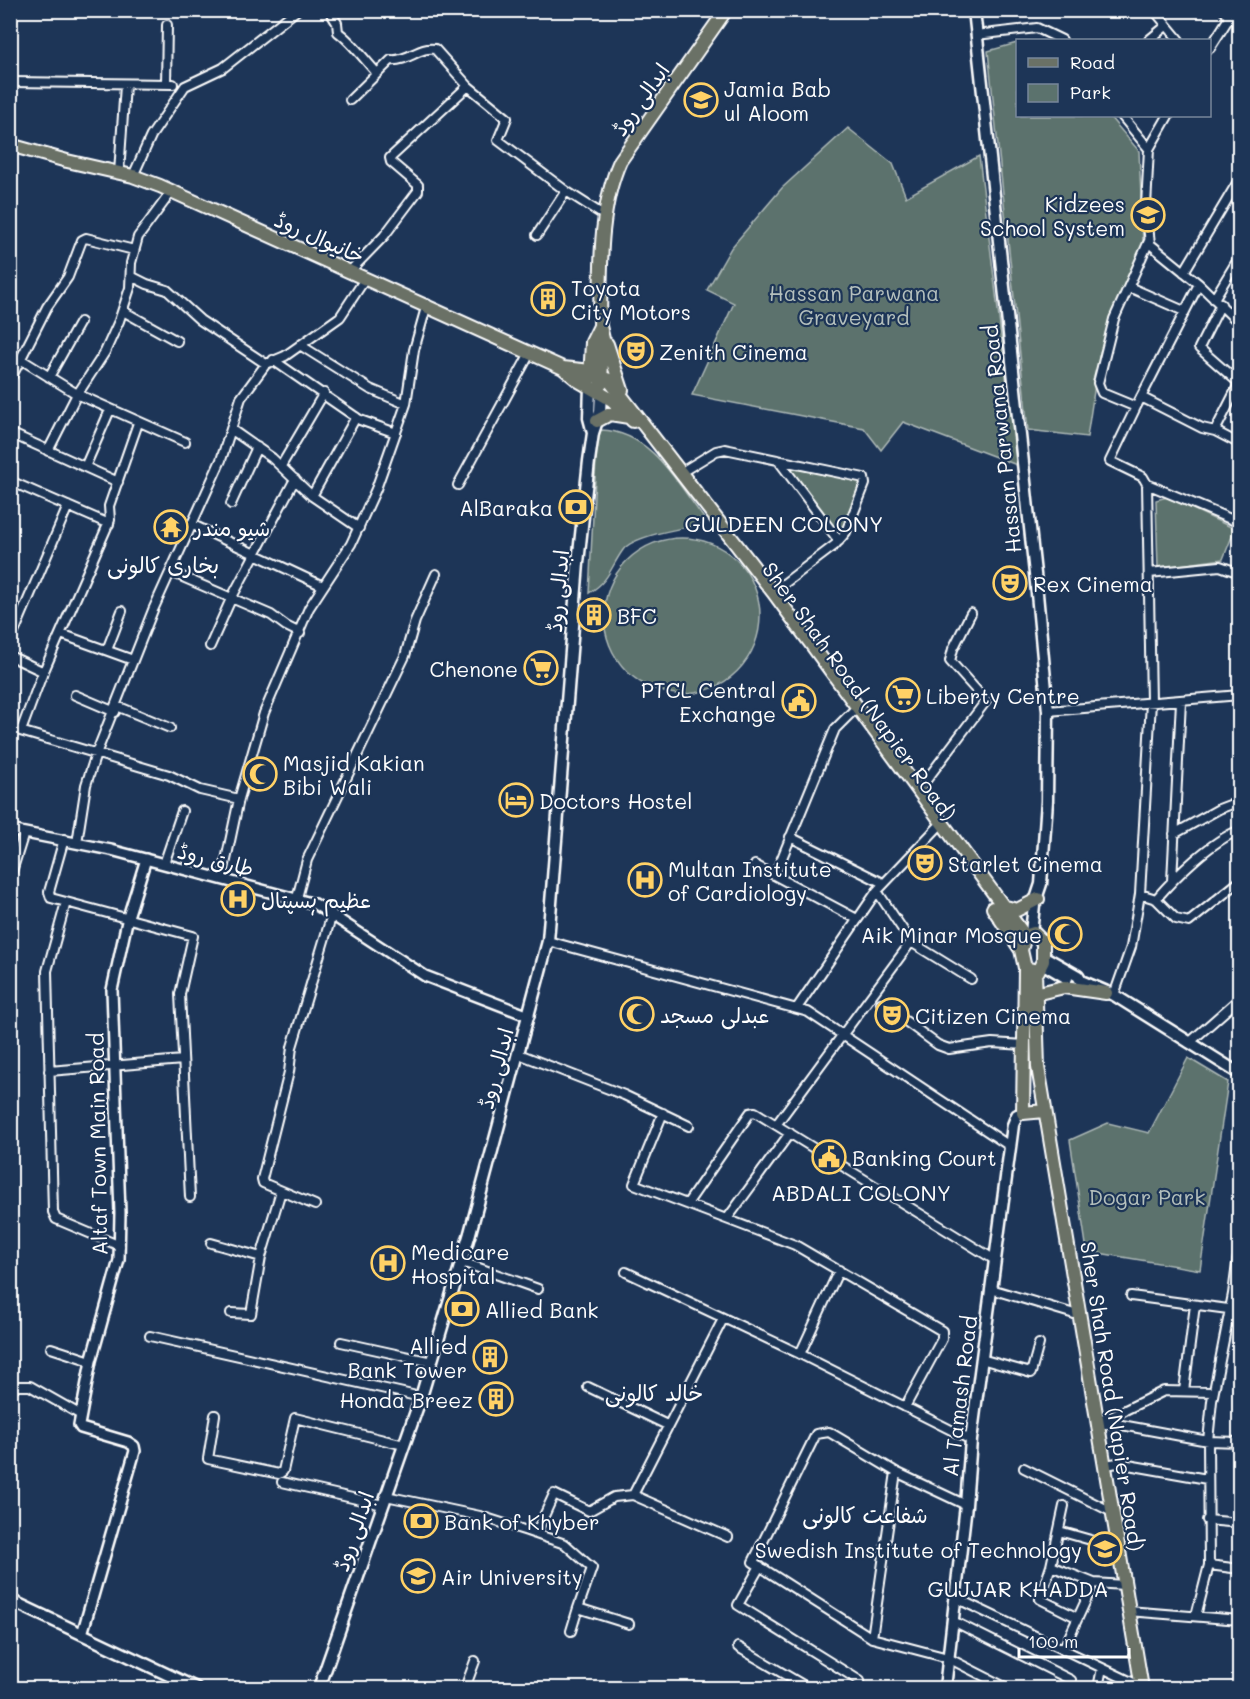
<svg xmlns="http://www.w3.org/2000/svg" width="1250" height="1699" font-family="Mali,'Playpen Sans Arabic',sans-serif">
	<style>
		.green { fill: #5b726d; stroke: #adb8b6; stroke-width: 1.5 }
		.lines { fill: none; stroke-linecap: round; stroke-linejoin: round }
		.minor-casing { stroke: #fff; stroke-width: 12 }
		.tertiary-casing { stroke: #fff; stroke-width: 14 }
		.secondary-casing { stroke: #fff; stroke-width: 15 }
		.primary-casing { stroke: #fff; stroke-width: 16 }
		.minor { stroke: #1d3557; stroke-width: 8 }
		.tertiary { stroke: #1d3557; stroke-width: 9 }
		.secondary { stroke: #1d3557; stroke-width: 10 }
		.primary { stroke: #6a7166; stroke-width: 12 }
		.labels { text-anchor: middle; dominant-baseline: central; stroke-width: 4.5; stroke-linejoin: round; paint-order: stroke }
		.poi-label { font-size: 21px; fill: #fff; stroke: #1d3557; text-anchor: start }
		.street-label { font-size: 21px; fill: #fff; stroke: #1d3557 }
		.park-label { font-size: 21px; fill: #b5c0bd; stroke: #1d3557 }
		.neighbourhood-label { font-size: 22px; fill: #fff; stroke: #1d3557 }
	</style>
	<rect width="100%" height="100%" fill="#1d3557"/>
	<filter id="ink" filterUnits="userSpaceOnUse"><feTurbulence type="fractalNoise" baseFrequency=".0167" numOctaves="2"/><feDisplacementMap in="SourceGraphic" scale="12" xChannelSelector="R" yChannelSelector="G"/><feConvolveMatrix kernelMatrix="1 2 1 2 8 2 1 2 1" color-interpolation-filters="sRGB"/></filter>
	<g filter="url(#ink)">
		<path class="green" d="M1017 43 1018 116H1109L1139 151 1143 244 1100 352 1087 437 1028 430 988 51Z
			M848 128 893 164 906 197 979 156 1017 465 903 422 881 450 864 428 692 395 734 303 707 290 731 248 782 188Z
			M601 430C651 432 676 481 703 517V524C685 528 634 535 623 550 610 568 610 580 589 593L597 440Z
			M778 460 858 475 865 484 839 541Z
			M1167 497 1235 529 1223 559 1158 568 1156 500Z
			M604 616a78 78 0 1 1 156 0a78 78 0 1 1-156 0Z
			M1188 1058 1228 1082 1200 1270 1087 1251 1070 1140 1108 1123 1149 1133Z"/>
		<g class="lines">
			<defs>
				<path id="minor" d="M329 10 337 23 338 32C351 41 364 59 376 72
					M1154 10 1179 40
					M976 35 1037 28 1062 40
					M1149 40 1166 26
					M1210 48 1229 18 1224 10
					M10 82 173 84
					M166 84 167 25
					M350 100 391 60C407 62 420 46 435 49L468 86 507 118 498 140 566 191 605 216
					M1122 116 1149 149 1146 206 1150 244 1199 284 1240 324
					M1149 149 1168 116
					M119 173 125 85
					M133 176 151 136 185 86 223 68 297 10
					M537 235 566 191
					M1149 241 1114 319 1098 383 1102 393 1136 407 1110 461 1143 477 1147 484 1240 523
					M349 272 384 236 418 191V185L391 162 390 158 468 86
					M1184 272 1240 178
					M131 276 147 284 167 290 200 320 266 364
					M1129 287 1184 311
					M1214 299 1240 256
					M1221 304 1199 348 1239 383
					M123 311 177 341
					M300 345 370 389 406 404
					M22 360 77 394 185 442
					M273 360 360 420 396 433
					M49 377 80 322
					M10 380 47 307 68 277 82 240 86 238 134 250
					M1240 382 1215 431 1240 444
					M1141 397 1202 428 1215 431
					M1136 407 1199 284
					M232 430 272 458 312 496 359 528
					M10 433 118 482
					M48 451 75 398 105 352 119 321 130 288 131 263 138 237 172 191
					M778 460 839 541
					M281 466 324 393
					M85 467 110 410
					M680 473 716 451 725 449 864 478 865 484 846 532 835 545 773 592
					M10 481 109 524
					M458 485 530 353
					M312 496 356 417
					M231 504 257 447
					M191 524 323 586
					M171 572 271 615 286 626 300 633
					M1149 573 1220 566 1240 573
					M61 634 133 660
					M10 642 68 506
					M210 646 231 599 295 479
					M107 650 122 611
					M10 656 44 672
					M75 695 115 712
					M117 706 170 728
					M1048 711 1240 695
					M10 728 169 775 200 790 239 799
					M21 731 40 680 110 520 109 506 138 423
					M918 791 986 701 950 661 953 649 971 613
					M1174 834 1219 809 1240 801
					M790 837 883 883
					M64 839 49 892 51 898 193 936 180 994 190 1197
					M77 843 86 785 96 754 153 610 221 460 241 398 266 364 285 356 340 317 365 279
					M164 864 182 811
					M755 865 857 919
					M775 875 835 729 853 711
					M10 878 24 833
					M222 879 239 799 264 713 309 608 351 544 376 489 406 404 414 350 427 304
					M1172 881 1181 701
					M877 891 911 942 971 979
					M1140 894 1156 899 1176 919 1189 922 1240 881
					M297 898 307 860 405 656 415 621 436 574
					M1156 899C1176 876 1211 841 1240 830
					M66 902 47 971 53 1212 56 1219 120 1246
					M548 941 808 1012 1011 1147
					M1114 995 1131 947 1140 894 1151 702 1147 484
					M881 1003 938 1045 949 1049 992 1043 1025 1045
					M797 1008 877 891 937 828
					M1189 1043 1240 998
					M519 1054 624 1095 689 1126
					M49 1071 183 1060
					M663 1113 634 1184 795 1245 942 1331V1339L905 1407
					M776 1125 911 942
					M687 1204 750 1113 755 1112 995 1260
					M315 1205 263 1183 262 1179 289 1072 292 1047 332 914
					M727 1219 790 1133
					M211 1243 261 1257
					M462 1262 538 1289
					M626 1272 800 1354 971 1440
					M991 1289 1081 1316
					M1131 1296 1228 1309
					M231 1313 251 1314 261 1257 281 1191
					M150 1336 421 1397
					M341 1342 432 1362
					M51 1348 91 1361
					M800 1354 839 1270
					M981 1359 1031 1373 1039 1344
					M10 1386H30L81 1415
					M588 1387 667 1425
					M1184 1391 1195 1305
					M215 1415 208 1459 279 1474 283 1471 295 1418 404 1445
					M1099 1419 1111 1417 1164 1391 1213 1392
					M1100 1426 1111 1423 1208 1441 1240 1442
					M1106 1465 1117 1463 1207 1479
					M1024 1468 1114 1513
					M282 1482 383 1505
					M633 1495 723 1319
					M386 1496 480 1516 527 1531 539 1527 554 1494 589 1511 614 1497 633 1495 728 1537
					M966 1505 896 1472 829 1432 816 1434 753 1562 872 1638 948 1658 1007 1688
					M1064 1506 1051 1566 1094 1583
					M1207 1520 1240 1523
					M527 1531 565 1544 592 1568 578 1608 629 1624
					M1059 1531 1119 1548
					M1209 1565 1240 1569
					M760 1566 738 1605 860 1681
					M1051 1566 1040 1599 1078 1618
					M956 1598 1142 1687
					M1128 1611 1240 1620
					M1196 1616 1209 1565 1208 1441 1212 1401 1233 1294 1240 1241
					M953 1621 1071 1680
					M571 1631 578 1608
					M872 1638 896 1472
					M738 1647 808 1688
					M1063 1650 1094 1583 1124 1585
					M1240 1676V1685
					M465 1688 475 1661
					M1098 1688 1102 1668"/>
				<path id="tertiary" d="M10 830 111 850 315 904 425 976 529 1016
					M82 1634 135 1451 134 1446 128 1442 81 1428 79 1425 91 1361 119 1260 120 1213 112 990 128 917 146 859"/>
				<path id="secondary" d="M974 10 1036 583 1048 711 1047 801 1041 884 1034 905 1031 933
					M590 386 589 418 593 433
					M1043 956 1078 976 1081 981 1114 995 1240 1074
					M1042 963 1067 978
					M10 1600 196 1688
					M319 1688 421 1397 470 1233 548 941 578 563 589 461 593 433 600 412 601 392
					M945 1688 966 1505 971 1440 1013 1125 1017 1115 1023 1113"/>
				<path id="primary" d="M10 145 67 161 133 176 160 186 563 368 582 370 609 380 773 592 1025 936
					M607 344 622 390
					M563 368 579 381 612 400 633 421
					M590 379 592 342 600 326
					M601 384 603 339 600 326C601 272 598 211 620 161L726 10
					M597 421 610 414 629 417
					M1002 906 1017 910 1038 899
					M993 908 1021 950
					M1025 968 1038 971 1043 961V942L1034 933 1025 936 1021 950 1025 968 1023 1113 1045 1111
					M1035 971 1038 1067 1142 1688
					M1035 994 1064 987 1106 993"/>
			</defs>
			<use href="#minor" class="minor-casing"/>
			<use href="#tertiary" class="tertiary-casing"/>
			<use href="#secondary" class="secondary-casing"/>
			<use href="#primary" class="primary-casing"/>
			<use href="#minor" class="minor"/>
			<use href="#tertiary" class="tertiary"/>
			<use href="#secondary" class="secondary"/>
			<use href="#primary" class="primary"/>
		</g>
	</g>
	<defs>
		<symbol id="school-ring" viewBox="-11 -11 22 22"><circle r="9.5" fill="#1d3557" stroke="#ffd166" stroke-width="1.5"/><path d="M0-5L7-2L0 1L-7-2ZM-4 1L0 2.5L4 1V4Q0 6-4 4Z" fill="#ffd166"/></symbol>
		<symbol id="building-ring" viewBox="-11 -11 22 22"><circle r="9.5" fill="#1d3557" stroke="#ffd166" stroke-width="1.5"/><path d="M-4-6H4V6H1V3H-1V6H-4ZM-2.5-4.3h1.7v1.8h-1.7ZM.8-4.3h1.7v1.8H.8ZM-2.5-1h1.7V.8h-1.7ZM.8-1h1.7V.8H.8Z" fill="#ffd166"/></symbol>
		<symbol id="theatre-ring" viewBox="-11 -11 22 22"><circle r="9.5" fill="#1d3557" stroke="#ffd166" stroke-width="1.5"/><path d="M-5-5.5Q0-4 5-5.5V0Q5 5 0 6Q-5 5-5 0ZM-3.3-2.5H-1v1.5H-3.3ZM1-2.5H3.3v1.5H1ZM-2.8 1Q0 5.5 2.8 1Z" fill="#ffd166"/></symbol>
		<symbol id="bank-ring" viewBox="-11 -11 22 22"><circle r="9.5" fill="#1d3557" stroke="#ffd166" stroke-width="1.5"/><path d="M-6-4H6V4H-6ZM0-2.3a2.3 2.3 0 1 0 0 4.6a2.3 2.3 0 1 0 0-4.6Z" fill="#ffd166"/></symbol>
		<symbol id="temple-ring" viewBox="-11 -11 22 22"><circle r="9.5" fill="#1d3557" stroke="#ffd166" stroke-width="1.5"/><path d="M0-6L5-2H3V0L6.5 2.5H4V6H1.5V3h-3V6H-4V2.5H-6.5L-3 0V-2H-5Z" fill="#ffd166"/></symbol>
		<symbol id="supermarket-ring" viewBox="-11 -11 22 22"><circle r="9.5" fill="#1d3557" stroke="#ffd166" stroke-width="1.5"/><path d="M-6-5.5h2.5l.6 2H6L4.5 2H-2.5L-4.4-4H-6ZM-1.5 3.2a1.3 1.3 0 1 0 .1 0ZM3 3.2a1.3 1.3 0 1 0 .1 0Z" fill="#ffd166"/></symbol>
		<symbol id="civic-ring" viewBox="-11 -11 22 22"><circle r="9.5" fill="#1d3557" stroke="#ffd166" stroke-width="1.5"/><path d="M-.6-6.5H3V-4.5H.6V-3L4-1V1h2V6H-6V1h2V-1L-.6-3ZM-1.2 2.5V6h2.4V2.5Z" fill="#ffd166"/></symbol>
		<symbol id="mosque-ring" viewBox="-11 -11 22 22"><circle r="9.5" fill="#1d3557" stroke="#ffd166" stroke-width="1.5"/><path d="M3.5-4.9A6 6 0 1 0 3.5 4.9A5 5 0 1 1 3.5-4.9Z" fill="#ffd166"/></symbol>
		<symbol id="hotel-ring" viewBox="-11 -11 22 22"><circle r="9.5" fill="#1d3557" stroke="#ffd166" stroke-width="1.5"/><path d="M-6-4.5h1.5V1H6V5H4.5V3h-9V5H-6ZM-4 0a1.8 1.8 0 1 1 3.6 0ZM.5 0V-2.5h3Q6-2.5 6 0Z" fill="#ffd166"/></symbol>
		<symbol id="hospital-ring" viewBox="-11 -11 22 22"><circle r="9.5" fill="#1d3557" stroke="#ffd166" stroke-width="1.5"/><path d="M-5-5h3v3.5h4V-5h3V5h-3V1.5h-4V5h-3Z" fill="#ffd166"/></symbol>
	</defs>
	<g fill-rule="evenodd">
		<use href="#school-ring" x="682" y="81" width="38" height="38"/>
		<use href="#school-ring" x="1129" y="196" width="38" height="38"/>
		<use href="#building-ring" x="529" y="280" width="38" height="38"/>
		<use href="#theatre-ring" x="617" y="332" width="38" height="38"/>
		<use href="#bank-ring" x="557" y="488" width="38" height="38"/>
		<use href="#temple-ring" x="152" y="508" width="38" height="38"/>
		<use href="#theatre-ring" x="991" y="564" width="38" height="38"/>
		<use href="#building-ring" x="575" y="596" width="38" height="38"/>
		<use href="#supermarket-ring" x="522" y="649" width="38" height="38"/>
		<use href="#supermarket-ring" x="884" y="676" width="38" height="38"/>
		<use href="#civic-ring" x="780" y="682" width="38" height="38"/>
		<use href="#mosque-ring" x="241" y="755" width="38" height="38"/>
		<use href="#hotel-ring" x="497" y="781" width="38" height="38"/>
		<use href="#theatre-ring" x="906" y="844" width="38" height="38"/>
		<use href="#hospital-ring" x="626" y="861" width="38" height="38"/>
		<use href="#hospital-ring" x="219" y="880" width="38" height="38"/>
		<use href="#mosque-ring" x="1046" y="915" width="38" height="38"/>
		<use href="#mosque-ring" x="618" y="995" width="38" height="38"/>
		<use href="#theatre-ring" x="873" y="996" width="38" height="38"/>
		<use href="#civic-ring" x="810" y="1138" width="38" height="38"/>
		<use href="#hospital-ring" x="369" y="1244" width="38" height="38"/>
		<use href="#bank-ring" x="443" y="1290" width="38" height="38"/>
		<use href="#building-ring" x="471" y="1338" width="38" height="38"/>
		<use href="#building-ring" x="477" y="1380" width="38" height="38"/>
		<use href="#bank-ring" x="402" y="1502" width="38" height="38"/>
		<use href="#school-ring" x="1086" y="1530" width="38" height="38"/>
		<use href="#school-ring" x="399" y="1557" width="38" height="38"/>
	</g>
	<g class="labels">
		<g class="poi-label">
			<text x="724" y="88">Jamia Bab<tspan x="724" dy="24">ul Aloom</tspan></text>
			<text x="1125" y="203" text-anchor="end">Kidzees<tspan x="1125" dy="24">School System</tspan></text>
			<text x="571" y="287">Toyota<tspan x="571" dy="24">City Motors</tspan></text>
			<text x="659" y="351">Zenith Cinema</text>
			<text x="553" y="507" text-anchor="end">AlBaraka</text>
			<text x="194" y="527">شیو مندر</text>
			<text x="1033" y="583">Rex Cinema</text>
			<text x="617" y="615">BFC</text>
			<text x="518" y="668" text-anchor="end">Chenone</text>
			<text x="776" y="689" text-anchor="end">PTCL Central<tspan x="776" dy="24">Exchange</tspan></text>
			<text x="926" y="695">Liberty Centre</text>
			<text x="283" y="762">Masjid Kakian<tspan x="283" dy="24">Bibi Wali</tspan></text>
			<text x="539" y="800">Doctors Hostel</text>
			<text x="948" y="863">Starlet Cinema</text>
			<text x="668" y="868">Multan Institute<tspan x="668" dy="24">of Cardiology</tspan></text>
			<text x="261" y="899">عظیم ہسپتال</text>
			<text x="1042" y="934" text-anchor="end">Aik Minar Mosque</text>
			<text x="660" y="1014">عبدلی مسجد</text>
			<text x="915" y="1015">Citizen Cinema</text>
			<text x="852" y="1157">Banking Court</text>
			<text x="411" y="1251">Medicare<tspan x="411" dy="24">Hospital</tspan></text>
			<text x="485" y="1309">Allied Bank</text>
			<text x="467" y="1345" text-anchor="end">Allied<tspan x="467" dy="24">Bank Tower</tspan></text>
			<text x="473" y="1399" text-anchor="end">Honda Breez</text>
			<text x="444" y="1521">Bank of Khyber</text>
			<text x="1082" y="1549" text-anchor="end">Swedish Institute of Technology</text>
			<text x="441" y="1576">Air University</text>
		</g>
		<g class="street-label">
			<text transform="translate(640 99) rotate(-55)">ابدالی روڈ</text>
			<text transform="translate(320 237) rotate(24)">خانیوال روڈ</text>
			<text transform="translate(1001 439) rotate(-96)">Hassan Parwana Road</text>
			<text transform="translate(557 591) rotate(-85)">ابدالی روڈ</text>
			<text transform="translate(860 691) rotate(54)">Sher Shah Road (Napier Road)</text>
			<text transform="translate(216 859) rotate(14)">طارق روڈ</text>
			<text transform="translate(495 1068) rotate(-75)">ابدالی روڈ</text>
			<text transform="translate(97 1144) rotate(-91)">Altaf Town Main Road</text>
			<text transform="translate(959 1396) rotate(-83)">Al Tamash Road</text>
			<text transform="translate(1113 1396) rotate(81)">Sher Shah Road (Napier Road)</text>
			<text transform="translate(353 1531) rotate(-71)">ابدالی روڈ</text>
		</g>
		<g class="park-label">
			<text x="854" y="292">Hassan Parwana<tspan x="854" dy="24">Graveyard</tspan></text>
			<text x="1147" y="1196">Dogar Park</text>
		</g>
		<g class="neighbourhood-label">
			<text x="784" y="523">GULDEEN COLONY</text>
			<text x="163" y="564">بخاری کالونی</text>
			<text x="861" y="1192">ABDALI COLONY</text>
			<text x="654" y="1392">خالد کالونی</text>
			<text x="865" y="1514">شفاعت کالونی</text>
			<text x="1018" y="1588">GUJJAR KHADDA</text>
		</g>
	</g>
	<rect width="1250" height="1699" fill="none" stroke="#1d3557" stroke-width="36"/>
	<rect x="18" y="18" width="1214" height="1663" fill="none" stroke="#fff" stroke-width="2" filter="url(#ink)"/>
	<rect x="1016" y="39" width="195" height="78" fill="#1d3557" stroke="#77869a" stroke-width="1.5"/>
	<rect x="1028" y="58" width="30" height="9" fill="#6a7166" stroke="#77869a" stroke-width="1.5"/>
	<text x="1070" y="69" font-size="18" fill="#ffffff">Road</text>
	<rect x="1028" y="84" width="30" height="18" fill="#5b726d" stroke="#77869a" stroke-width="1.5"/>
	<text x="1070" y="99" font-size="18" fill="#ffffff">Park</text>
	<path d="M1019 1648v9h110v-9" fill="none" stroke="#ffffff" stroke-width="3"/>
	<text x="1028" y="1648" font-size="18" fill="#ffffff" stroke="#1d3557" stroke-width="4.5" paint-order="stroke">100 m</text>
</svg>
